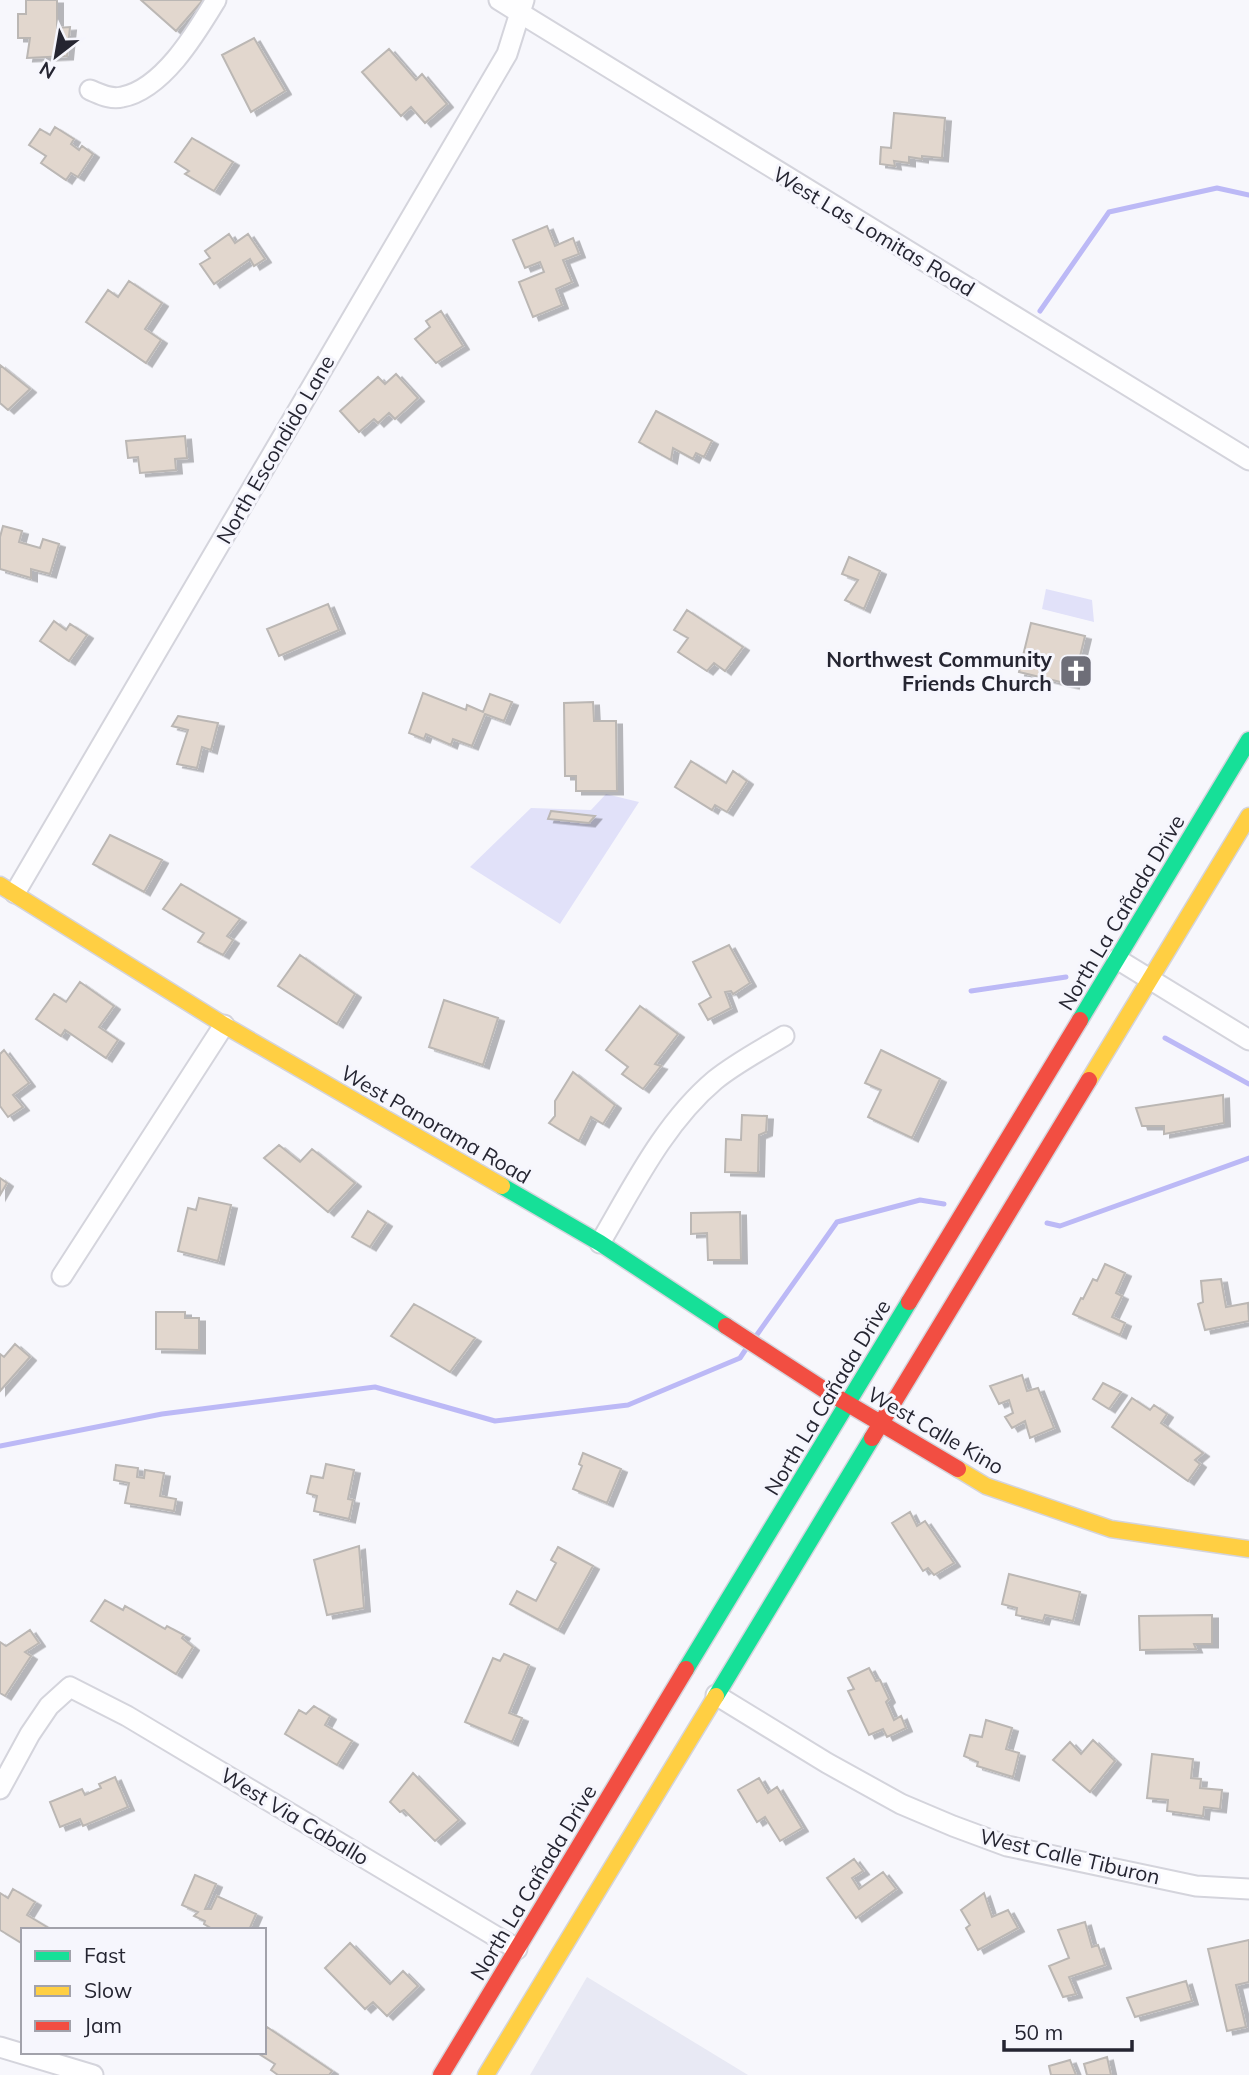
<svg xmlns="http://www.w3.org/2000/svg" width="1249" height="2075" font-family="Mulish,sans-serif">
	<style>
		.built { fill: #e8e9f4 }
		.green { fill: #e1e1f9 }
		.lines { fill: none; stroke-linecap: round; stroke-linejoin: round }
		.stream { stroke: #bcb9f6; stroke-width: 5 }
		.building { fill: #e2d7ce; stroke: #bbb7b4; stroke-width: 2; filter: url(#shadow) }
		.street-casing { stroke: #d4d4dc; stroke-width: 23 }
		.fast-casing { stroke: #d4d4dc; stroke-width: 19 }
		.slow-casing { stroke: #d4d4dc; stroke-width: 19 }
		.jam-casing { stroke: #d4d4dc; stroke-width: 19 }
		.street { stroke: #fefeff; stroke-width: 19 }
		.fast { stroke: #16e098; stroke-width: 16 }
		.slow { stroke: #ffcf43; stroke-width: 16 }
		.jam { stroke: #f24e42; stroke-width: 16 }
		.labels { text-anchor: middle; dominant-baseline: central; stroke-width: 6; stroke-linejoin: round; paint-order: stroke }
		.street-label { font-size: 21px; fill: #252531; stroke: #f6f6fd }
		.poi-label { font-size: 21px; font-weight: bold; fill: #252531; stroke: #f6f6fd; text-anchor: end }
	</style>
	<defs>
		<filter id="shadow"><feDropShadow dx="6" dy="3.5" stdDeviation="0" flood-color="#0004"/></filter>
	</defs>
	<rect width="100%" height="100%" fill="#f7f7fc"/>
	<path class="built" d="M587 1977 748 2075H530Z"/>
	<path class="green" d="M1046 589 1092 600 1094 622 1042 609Z
		M606 794 639 802 560 924 470 867 531 808 591 810Z"/>
	<g class="lines">
		<path class="stream" d="M1040 311 1109 212 1217 188 1249 195
			M971 991 1066 977
			M1165 1038 1249 1084
			M1047 1223 1060 1226 1249 1158
			M756 1336 837 1222 920 1200 944 1204
			M0 1446 162 1414 375 1387 495 1421 628 1405 740 1358 746 1349"/>
	</g>
	<path class="building" d="M26 0H57V28L70 27 67 56 27 58 30 38H18V14H26Z
		M141 0H203L176 31Z
		M254 38 285 91 251 112 222 55Z
		M389 49 416 80 422 74 447 104 425 123 411 107 401 116 362 72Z
		M894 113 945 118 942 158 922 156V159L909 157V163L894 161 895 166 880 164 881 147 891 148Z
		M55 127 74 139 71 144 79 150 82 146 93 154 78 177 71 173 66 180 41 163 46 156 29 145 40 129 50 135Z
		M192 138 233 162 214 191 185 174 189 171 175 162Z
		M547 226 555 246 573 238 579 254 563 260 572 282 556 289 562 305 533 317 519 282 544 272 540 262 525 268 513 240Z
		M229 234 235 243 248 234 265 259 254 266 250 259 214 284 200 264 210 258 205 251Z
		M129 281 162 303 145 329 161 340 146 363 86 322 108 290 118 297Z
		M441 311 463 346 436 363 415 339 430 327 426 321Z
		M0 365 30 389 8 410 0 403Z
		M396 374 418 398 395 419 389 413 378 423 374 419 359 432 340 411 378 377 385 384Z
		M656 411 712 441 704 457 696 453 693 459 673 448 671 460 639 442Z
		M185 436 187 458 175 459 176 470 140 473 138 457 128 458 126 441Z
		M3 526 22 531 19 542 40 548 43 539 59 544 50 574 31 569V578L0 569V537Z
		M849 557 880 571 864 609 845 600 858 580 842 574Z
		M328 604 339 630 279 656 267 629Z
		M687 610 743 647 725 671 714 663 707 671 678 652 688 638 674 630Z
		M54 621 66 630 70 624 87 635 69 661 40 641Z
		M1031 623 1085 636 1073 685 1019 672Z
		M423 693 466 710 467 705 483 712 490 694 512 702 504 721 485 714 472 746 453 739 451 745 426 734 424 739 409 733Z
		M593 702 594 721H616L617 791H576V776H565L564 703Z
		M178 716 218 723 211 750 202 747 197 768 177 764 188 730 172 726Z
		M691 761 726 783 733 771 747 781 727 812 715 805 712 810 675 787Z
		M551 811 595 816 589 823 548 819Z
		M110 835 162 860 144 892 93 864Z
		M181 884 240 919 227 936 233 940 223 955 198 942 204 933 163 909Z
		M729 945 750 983 733 994 731 991 725 992 731 1008 708 1020 699 1004 711 997 693 962Z
		M300 955 355 994 337 1024 278 986Z
		M80 982 114 1006 99 1027 118 1040 106 1058 65 1030 61 1036 36 1019 54 994 66 1002Z
		M444 1000 498 1018 483 1065 429 1047Z
		M640 1006 678 1034 655 1064 661 1066 643 1089 622 1074 628 1067 606 1050Z
		M4 1050 29 1083 13 1095 23 1107 8 1117 0 1106V1054Z
		M881 1050 940 1079 912 1138 868 1117 881 1090 865 1083Z
		M573 1072 615 1105 603 1124 591 1117 579 1141 549 1123 555 1116V1101Z
		M1223 1095 1224 1123 1164 1134V1126H1142L1136 1108Z
		M742 1115 767 1116 766 1132 759 1135 758 1173 725 1172 726 1139 741 1140Z
		M279 1145 300 1162 312 1149 355 1183 328 1212 264 1158Z
		M0 1178 7 1183 0 1195Z
		M199 1198 231 1205 218 1261 178 1251 188 1208 196 1210Z
		M368 1211 386 1223 370 1247 352 1237Z
		M740 1212 741 1260H708L707 1233 691 1234V1213Z
		M1105 1264 1125 1273 1116 1293 1122 1296 1112 1317 1125 1323 1120 1335 1073 1314 1081 1298 1083 1299 1093 1279 1097 1281Z
		M1221 1279 1226 1307 1248 1303 1249 1321 1205 1330 1198 1304 1203 1302 1201 1281Z
		M414 1304 475 1338 450 1372 391 1336Z
		M156 1312H185V1318H199V1350L156 1349Z
		M15 1344 30 1357 0 1391V1354L4 1357Z
		M1022 1375 1027 1391 1038 1388 1054 1428 1030 1438 1025 1421 1012 1428 1005 1417 1013 1413 1009 1400 999 1404 990 1386Z
		M1103 1383 1121 1392 1109 1409 1093 1399Z
		M1132 1398 1150 1410 1154 1405 1167 1414 1161 1423 1203 1453 1195 1460 1200 1464 1188 1481 1112 1427Z
		M583 1453 621 1469 607 1503 573 1489 582 1466 579 1464Z
		M326 1464 354 1470 348 1499 353 1500 349 1519 314 1511 317 1496 307 1493 311 1476 323 1478Z
		M116 1465 138 1468 137 1477 144 1478 145 1470 164 1473 160 1496 176 1499 174 1511 125 1503 129 1483 114 1480Z
		M910 1512 917 1526 925 1521 954 1563 934 1575 928 1568 923 1571 892 1523Z
		M359 1546 364 1608 327 1615 314 1560Z
		M558 1547 593 1566 558 1630 510 1604 517 1591 536 1601 556 1563 551 1560Z
		M1009 1574 1080 1592 1073 1621 1045 1615 1043 1621 1016 1615 1017 1608 1002 1604Z
		M105 1600 123 1610 125 1606 165 1629 167 1626 184 1635 182 1638 193 1647 176 1674 91 1621Z
		M1212 1615V1644H1194L1196 1649 1140 1650 1139 1616Z
		M30 1630 39 1643 25 1652 31 1656 5 1696 0 1693V1642L6 1646Z
		M504 1654 529 1665 509 1713 522 1718 512 1742 465 1722 493 1658 500 1661Z
		M869 1668 876 1681 880 1680 889 1699 886 1702 894 1720 901 1716 906 1728 887 1737 883 1729 869 1735 848 1691 854 1689 848 1678Z
		M314 1706 330 1716 325 1725 352 1741 337 1765 285 1734 299 1710 306 1714Z
		M986 1720 1012 1728 1006 1749 1019 1753 1013 1777 977 1766 978 1762 964 1756 970 1735 982 1737Z
		M1093 1740 1115 1761 1090 1792 1053 1760 1070 1742 1081 1754Z
		M1152 1754 1193 1759 1191 1778 1201 1779 1200 1788 1222 1790 1220 1809 1204 1807 1203 1816 1167 1811 1168 1800 1147 1798Z
		M413 1773 459 1820 435 1841 404 1810 400 1812 390 1802Z
		M115 1777 128 1807 83 1826 80 1819 60 1827 50 1802 82 1789 85 1795 101 1788 99 1784Z
		M759 1778 768 1793 777 1787 802 1828 780 1841 765 1817 757 1822 738 1790Z
		M854 1859 863 1871 852 1878 859 1889 883 1872 896 1889 856 1918 827 1878Z
		M195 1875 216 1884 205 1909H211L217 1896 256 1914 249 1930H214L204 1924 205 1921 194 1916 198 1912 182 1905Z
		M13 1889 35 1902 27 1915 52 1930H23V1944L0 1930V1893L8 1898Z
		M984 1893 992 1917 1008 1910 1018 1928 978 1950 966 1928 970 1925 961 1910Z
		M1085 1922 1092 1947 1098 1945 1105 1965 1069 1977 1076 1994 1063 1997 1049 1966 1069 1958 1058 1930Z
		M1249 1940V1982L1236 1985 1246 2027 1227 2031 1208 1949Z
		M350 1943 390 1984 403 1971 418 1986 387 2016 373 2002 365 2009 325 1968Z
		M1186 1981 1192 2001 1135 2017 1127 1998Z
		M267 2027 332 2071 329 2075H278L271 2070 275 2064 256 2052H264V2032Z
		M1107 2057 1111 2075H1087L1084 2064Z
		M1070 2060 1076 2075H1051L1049 2066Z"/>
	<g class="lines">
		<defs>
			<path id="street" d="M499 0 1249 460
				M90 90C100 94 111 100 122 97 163 89 196 33 216 0
				M15 893 507 54 524 0
				M1117 959 1249 1040
				M600 1243C633 1187 664 1123 715 1080 736 1063 761 1050 784 1036
				M62 1276 224 1025
				M716 1695 827 1763 901 1804 953 1826 1007 1846 1196 1886 1249 1889
				M0 1789 30 1734 49 1706 70 1687 127 1716 517 1949
				M0 2047 93 2075"/>
			<path id="fast" d="M1080 1020 1249 740
				M502 1186 600 1243 726 1326
				M686 1669 909 1302
				M716 1696 872 1438"/>
			<path id="slow" d="M0 885 224 1025 502 1186
				M1089 1080 1249 816
				M958 1469 986 1486 1111 1529 1249 1549
				M486 2075 716 1696"/>
			<path id="jam" d="M909 1302 1080 1020
				M726 1326 823 1389 958 1469
				M872 1438 1089 1080
				M441 2075 686 1669"/>
		</defs>
		<use href="#street" class="street-casing"/>
		<use href="#fast" class="fast-casing"/>
		<use href="#slow" class="slow-casing"/>
		<use href="#jam" class="jam-casing"/>
		<use href="#street" class="street"/>
		<use href="#fast" class="fast"/>
		<use href="#slow" class="slow"/>
		<use href="#jam" class="jam"/>
	</g>
	<defs>
		<symbol id="church-square" viewBox="-11 -11 22 22"><rect x="-9" y="-9" width="18" height="18" rx="4" fill="#6e6e78" stroke="#f6f6fd"/><path d="M-1.2-6h2.4v3.5h3.3v2.4h-3.3V6h-2.4V-.1h-3.3v-2.4h3.3Z" fill="#fff"/></symbol>
	</defs>
	<g fill-rule="evenodd">
		<use href="#church-square" x="1057" y="652" width="38" height="38"/>
	</g>
	<g class="labels">
		<g class="street-label">
			<text transform="translate(874 231) rotate(31)">West Las Lomitas Road</text>
			<text transform="translate(275 449) rotate(-60)">North Escondido Lane</text>
			<text transform="translate(1121 912) rotate(-59)">North La Cañada Drive</text>
			<text transform="translate(436 1124) rotate(30)">West Panorama Road</text>
			<text transform="translate(827 1397) rotate(-59)">North La Cañada Drive</text>
			<text transform="translate(936 1430) rotate(30)">West Calle Kino</text>
			<text transform="translate(295 1816) rotate(31)">West Via Caballo</text>
			<text transform="translate(1070 1856) rotate(13)">West Calle Tiburon</text>
			<text transform="translate(533 1882) rotate(-59)">North La Cañada Drive</text>
		</g>
		<g class="poi-label">
			<text x="1052" y="659">Northwest Community<tspan x="1052" dy="24">Friends Church</tspan></text>
		</g>
	</g>
	<rect x="21" y="1928" width="245" height="126" fill="#f6f6fd" stroke="#a2a2ab" stroke-width="2"/>
	<rect x="35" y="1951" width="35" height="10" fill="#16e098" stroke="#a2a2ab" stroke-width="2"/>
	<text x="84" y="1963" font-size="21" fill="#252531">Fast</text>
	<rect x="35" y="1986" width="35" height="10" fill="#ffcf43" stroke="#a2a2ab" stroke-width="2"/>
	<text x="84" y="1998" font-size="21" fill="#252531">Slow</text>
	<rect x="35" y="2021" width="35" height="10" fill="#f24e42" stroke="#a2a2ab" stroke-width="2"/>
	<text x="84" y="2033" font-size="21" fill="#252531">Jam</text>
	<g transform="translate(56 56) rotate(211)" stroke="#f6f6fd" stroke-width="5" paint-order="stroke">
	<path d="M0-5L12 26L0 18L-12 26Z" fill="#252531"/>
	<text y="-10" font-size="19" font-weight="bold" text-anchor="middle" fill="#252531">N</text>
	</g>
	<path d="M1004 2040v10h128v-10" fill="none" stroke="#252531" stroke-width="3.5"/>
	<text x="1014" y="2040" font-size="21" fill="#252531" stroke="#f6f6fd" stroke-width="5" paint-order="stroke">50 m</text>
</svg>
